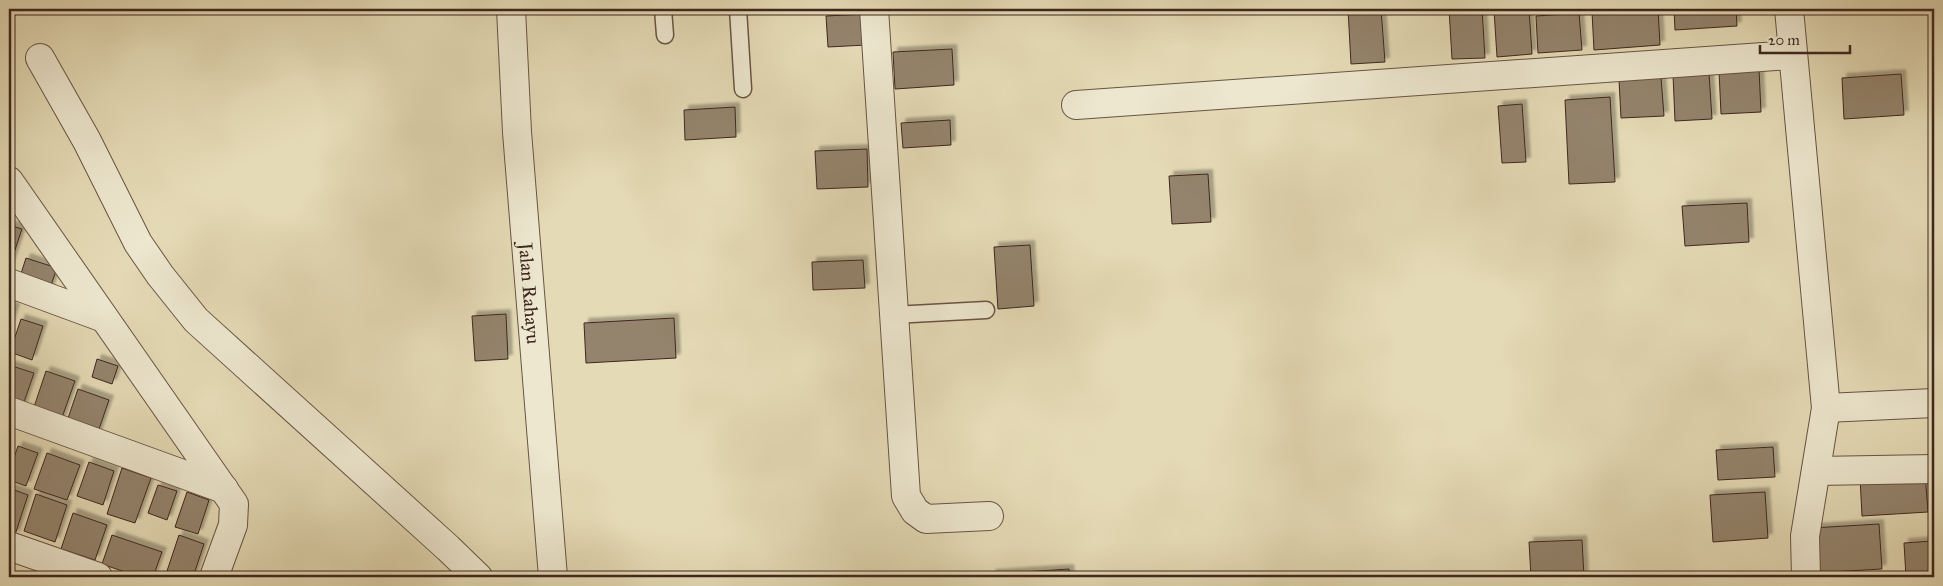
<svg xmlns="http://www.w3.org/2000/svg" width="1943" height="586" font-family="'IM FELL Great Primer',serif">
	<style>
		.building { fill: #94846d; stroke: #3e271f; filter: url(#shadow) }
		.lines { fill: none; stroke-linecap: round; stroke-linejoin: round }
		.service-casing { stroke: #685444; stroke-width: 19 }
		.minor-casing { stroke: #685444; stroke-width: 30 }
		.service { stroke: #ede7cf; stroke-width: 16 }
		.minor { stroke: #ede7cf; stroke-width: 28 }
		.labels { text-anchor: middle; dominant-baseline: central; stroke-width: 4; stroke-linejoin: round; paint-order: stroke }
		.street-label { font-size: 19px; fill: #3e271f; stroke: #ede7cf }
	</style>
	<defs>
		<filter id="shadow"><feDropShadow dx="4.5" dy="-4.5" stdDeviation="1" flood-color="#0004"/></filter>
	</defs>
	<rect width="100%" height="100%" fill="#e4dab5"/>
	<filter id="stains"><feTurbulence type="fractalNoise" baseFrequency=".004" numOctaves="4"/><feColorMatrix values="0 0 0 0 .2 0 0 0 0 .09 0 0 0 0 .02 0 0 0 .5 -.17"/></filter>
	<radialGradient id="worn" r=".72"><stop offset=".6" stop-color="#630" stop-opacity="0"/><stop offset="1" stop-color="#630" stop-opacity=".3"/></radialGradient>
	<path class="building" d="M1348 9H1381L1385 62 1351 64Z
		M1449 9H1482L1485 58 1452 59Z
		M1529 9 1532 54 1497 57 1494 10Z
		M1658 9 1660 45 1594 50 1592 12Z
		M1674 9H1736L1737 26 1675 30Z
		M1579 13 1582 50 1538 53 1536 16Z
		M864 14 866 45 828 47 826 16Z
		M952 49 954 85 895 89 893 52Z
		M1759 69 1761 112 1721 114 1719 71Z
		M1709 73 1712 119 1675 121 1673 75Z
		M1901 74 1904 115 1844 119 1842 78Z
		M1661 77 1664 116 1621 118 1619 80Z
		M1610 97 1615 182 1569 184 1565 100Z
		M1522 104 1526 162 1502 163 1498 106Z
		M735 107 736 137 685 140 684 110Z
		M950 120 951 145 903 148 901 123Z
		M867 149 868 187 817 189 815 151Z
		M1208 174 1211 222 1172 224 1169 176Z
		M1747 203 1749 242 1685 246 1682 206Z
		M9 225 22 229 9 268Z
		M1030 245 1034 306 998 309 994 247Z
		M26 258 57 268 48 294 18 283Z
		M863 260 865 288 813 290 812 262Z
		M9 306 15 308 9 328Z
		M506 314 508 359 475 361 472 316Z
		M674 318 676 358 586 363 584 323Z
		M21 319 43 326 32 360 10 352Z
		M97 359 118 366 112 384 92 377Z
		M9 365 34 373 22 408 9 404Z
		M46 371 75 381 59 426 31 416Z
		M78 389 109 400 97 435 66 424Z
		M18 446 38 453 26 486 9 480V472Z
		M1773 447 1775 477 1718 480 1716 450Z
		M47 453 80 465 67 500 34 489Z
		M89 462 114 471 103 505 77 496Z
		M122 468 151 478 135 523 107 514Z
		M1925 473 1928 512 1862 516 1860 477Z
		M158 485 177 491 167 520 148 513Z
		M9 488 28 495 15 535 9 533Z
		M187 492 209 500 198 534 175 527Z
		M1765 492 1768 538 1713 542 1710 495Z
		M36 494 67 505 55 542 24 531Z
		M73 513 107 525 95 560 61 549Z
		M1879 524 1882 569 1813 573 1811 528Z
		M112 535 162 552 153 577H139L102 564Z
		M179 535 204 544 193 577H165Z
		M1582 540 1584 577H1531L1529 542Z
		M1932 541 1934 577H1906L1904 543Z
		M1069 569 1070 577H992L991 574Z"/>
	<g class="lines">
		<defs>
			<path id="service" d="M663 9 665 35
				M738 9 743 89
				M893 315 986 310"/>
			<g id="minor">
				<path id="s1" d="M511 9 517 132 553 577"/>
				<path d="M874 9 906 496 915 511 926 519 989 516"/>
				<path d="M1789 9 1826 408 1805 536 1806 577"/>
				<path d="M40 58 87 141 138 243 160 275 196 320 448 548 478 577"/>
				<path d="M1076 105 1792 55"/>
				<path d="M9 181 234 504 233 525 214 577"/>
				<path d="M9 283 104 318"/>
				<path d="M1826 408 1934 403"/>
				<path d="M9 411 224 489"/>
				<path d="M1816 471 1934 469"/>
				<path d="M9 546 98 577"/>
			</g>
		</defs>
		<use href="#service" class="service-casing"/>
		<use href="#minor" class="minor-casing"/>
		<use href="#service" class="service"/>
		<use href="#minor" class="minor"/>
	</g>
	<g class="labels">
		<g class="street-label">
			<text stroke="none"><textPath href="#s1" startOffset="285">Jalan Rahayu</textPath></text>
		</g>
	</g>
	<rect width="1943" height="586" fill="none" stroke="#e4dab5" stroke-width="30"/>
	<rect x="10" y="10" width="1923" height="566" fill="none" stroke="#3e271f" stroke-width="2.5"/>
	<rect x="15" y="15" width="1913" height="556" fill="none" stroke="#3e271f"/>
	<path d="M1760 45v8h90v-8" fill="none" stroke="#3e271f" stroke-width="2.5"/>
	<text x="1768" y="45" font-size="15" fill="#3e271f" stroke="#ede7cf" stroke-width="4" paint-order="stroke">20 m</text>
	<rect width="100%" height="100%" filter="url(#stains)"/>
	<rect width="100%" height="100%" fill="url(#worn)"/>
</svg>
